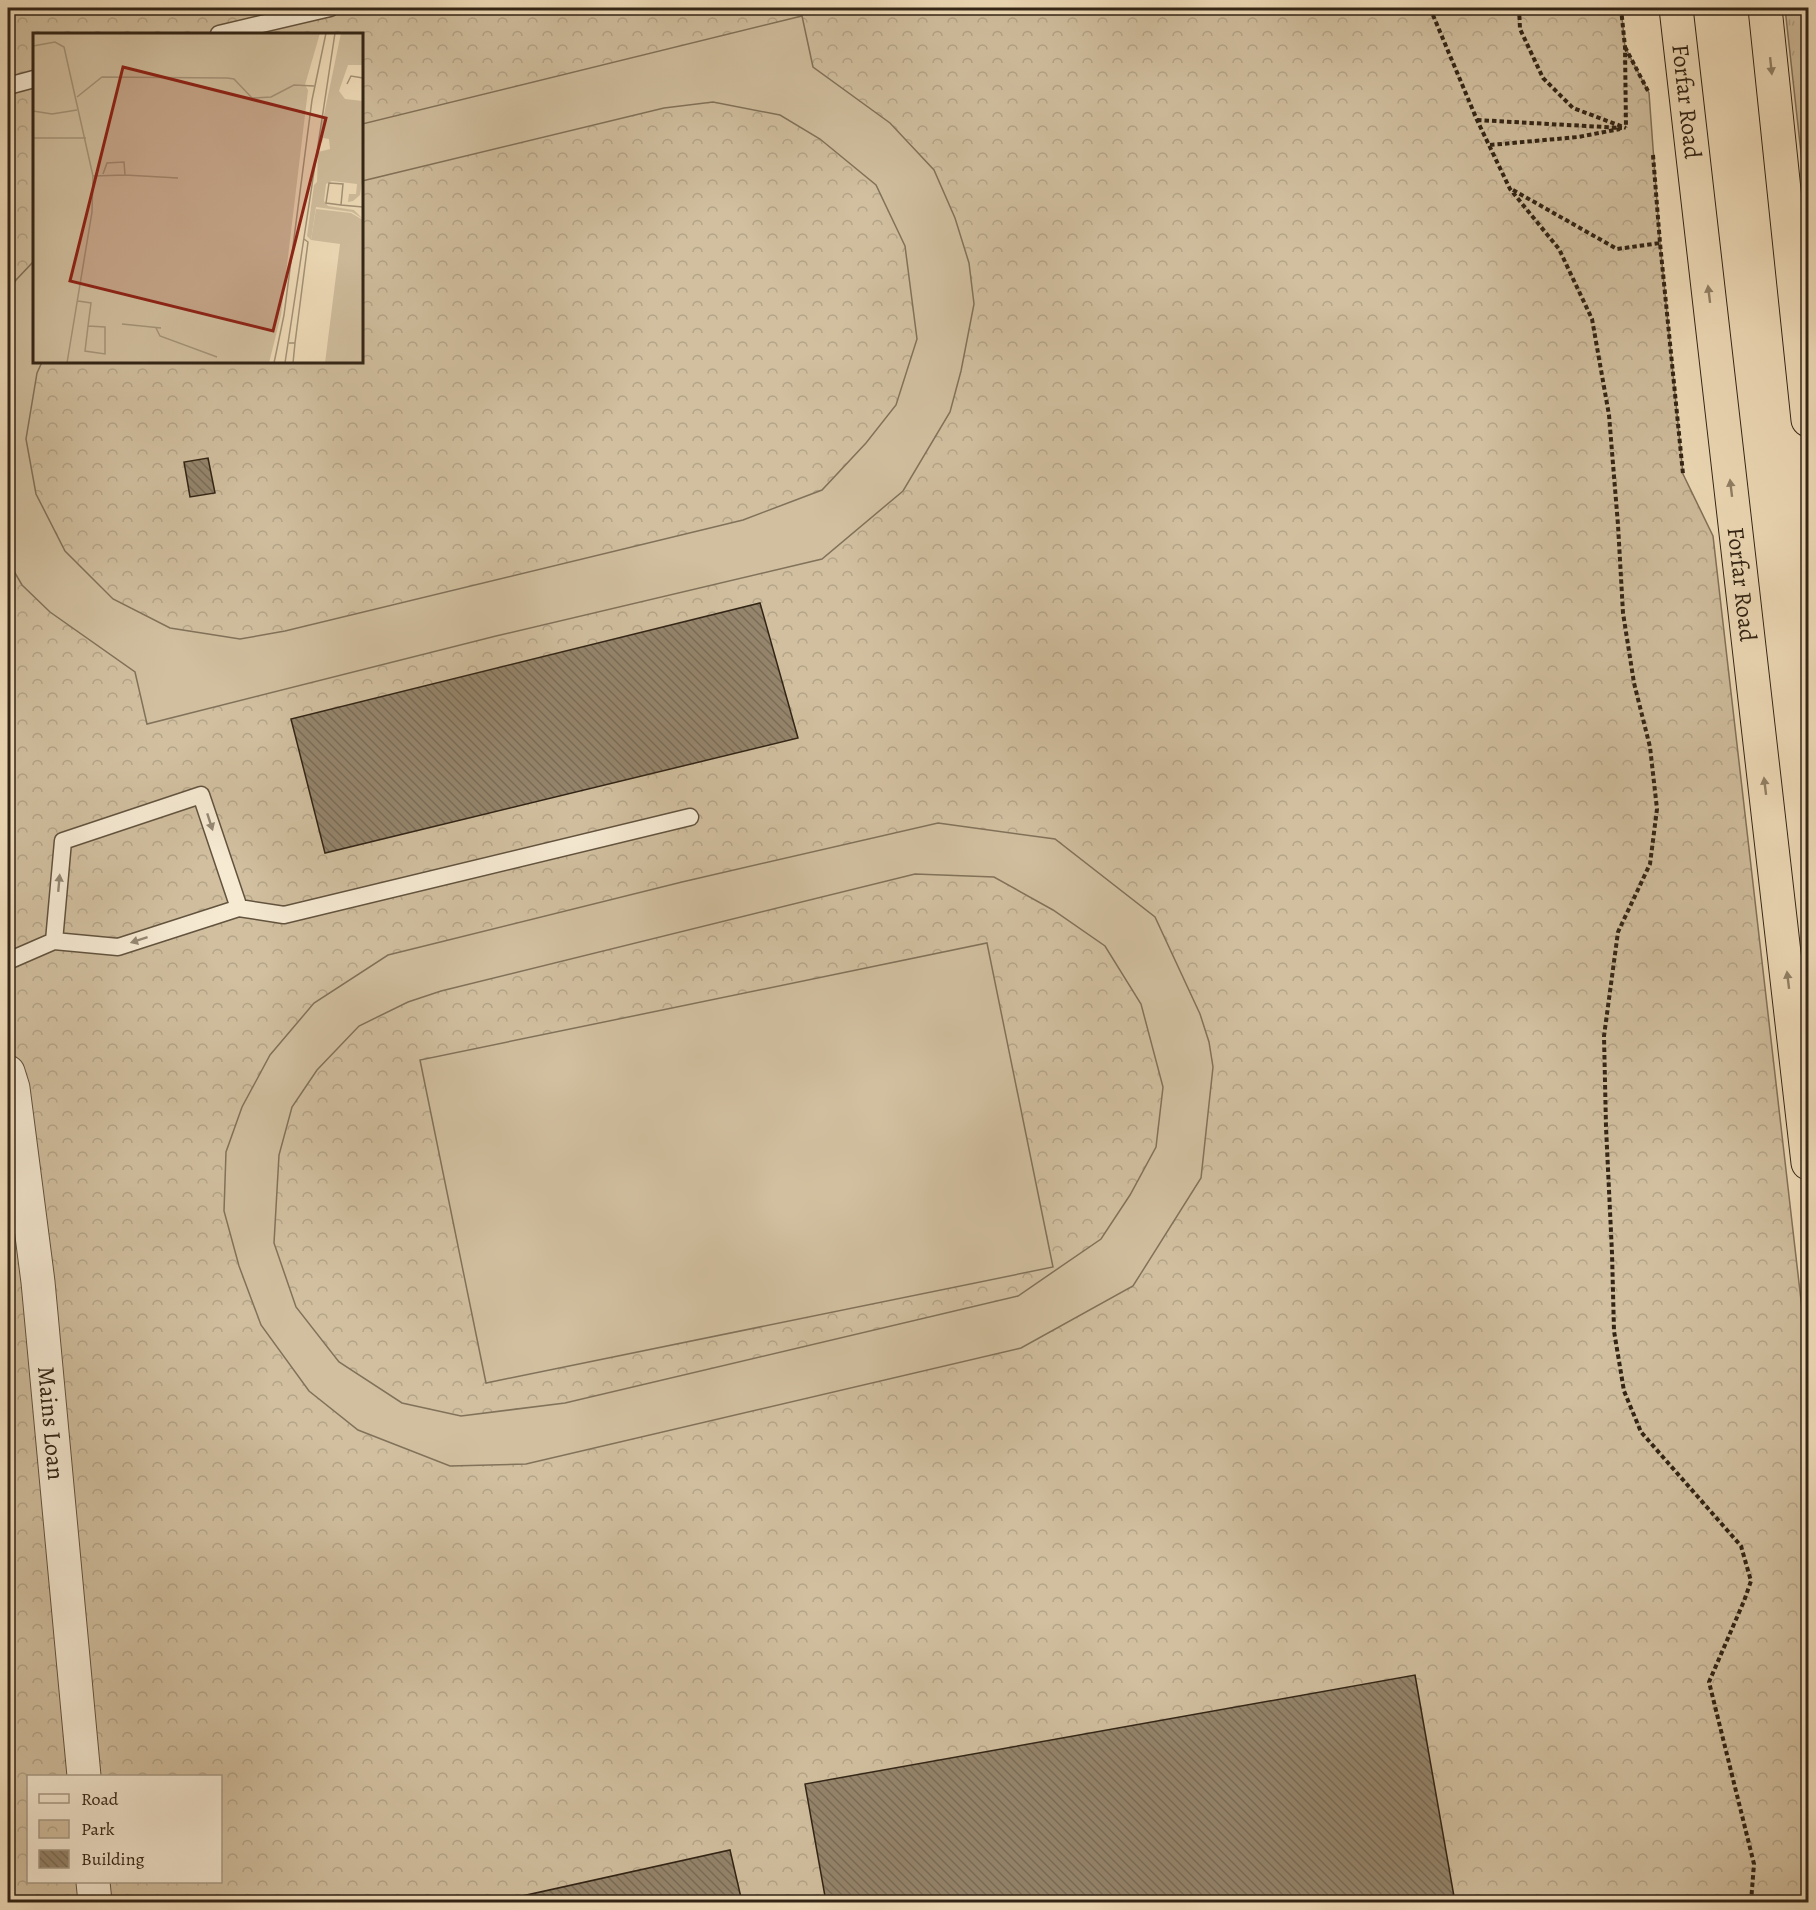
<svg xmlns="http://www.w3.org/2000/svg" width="1816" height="1910" font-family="Alegreya,serif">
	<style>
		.grass { fill: url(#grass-tufts); stroke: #82725a; stroke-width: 1.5 }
		.park { fill: url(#park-crowns); stroke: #82725a; stroke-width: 1.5; fill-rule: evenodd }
		.pitch { fill: #d1bf9f; stroke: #82725a; stroke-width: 1.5; fill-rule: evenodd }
		.building { fill: url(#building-back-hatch); stroke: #322516; stroke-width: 1.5 }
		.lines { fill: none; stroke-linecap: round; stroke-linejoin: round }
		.lane-casing { stroke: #62533f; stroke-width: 19 }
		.street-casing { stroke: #62533f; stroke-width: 35 }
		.highway-casing { stroke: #322516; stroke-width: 35 }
		.path { stroke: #322516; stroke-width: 4; stroke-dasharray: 4.5 3; stroke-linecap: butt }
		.lane { stroke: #f6ead3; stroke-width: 16 }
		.street { stroke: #f6ead3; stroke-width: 33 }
		.highway { stroke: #f1debb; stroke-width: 33 }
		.oneway { fill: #928268 }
		.oneway2 { fill: #948874 }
		.labels { text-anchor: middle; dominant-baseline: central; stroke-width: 5; stroke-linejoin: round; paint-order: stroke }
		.street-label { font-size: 24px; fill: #322516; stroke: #f6ead3 }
		.inset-road { fill: none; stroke: #a59479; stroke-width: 1.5 }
		.view { fill: #8f2418; fill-opacity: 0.15; stroke: #8f2418; stroke-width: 3 }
		.inset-edge { fill: none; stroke: #322516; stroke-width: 3 }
	</style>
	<defs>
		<pattern id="grass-tufts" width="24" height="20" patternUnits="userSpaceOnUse" patternTransform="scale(1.5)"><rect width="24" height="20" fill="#d1bf9f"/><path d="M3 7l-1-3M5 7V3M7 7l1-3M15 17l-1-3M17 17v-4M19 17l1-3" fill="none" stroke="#b4a488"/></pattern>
		<pattern id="park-crowns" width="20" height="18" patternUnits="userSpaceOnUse" patternTransform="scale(1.5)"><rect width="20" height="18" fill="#d1bf9f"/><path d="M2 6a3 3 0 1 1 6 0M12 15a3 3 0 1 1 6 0" fill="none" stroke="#b4a488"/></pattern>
		<pattern id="building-back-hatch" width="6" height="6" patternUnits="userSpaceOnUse" patternTransform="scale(1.5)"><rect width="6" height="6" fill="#95856c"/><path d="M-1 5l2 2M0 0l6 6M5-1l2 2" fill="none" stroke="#7a6d58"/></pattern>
	</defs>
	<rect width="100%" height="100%" fill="#f1debb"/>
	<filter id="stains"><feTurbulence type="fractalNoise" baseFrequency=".00333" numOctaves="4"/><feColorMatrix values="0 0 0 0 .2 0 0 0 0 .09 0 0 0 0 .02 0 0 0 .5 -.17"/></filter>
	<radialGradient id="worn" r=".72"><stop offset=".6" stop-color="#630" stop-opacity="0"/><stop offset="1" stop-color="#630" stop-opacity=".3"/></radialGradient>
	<path class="grass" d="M1785 8H1808V193L1805 189Z"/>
	<path class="park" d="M8 8H1621L1625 47 1649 93 1660 243 1683 474 1713 536 1808 1361V1902H8ZM34 34H362V362H34ZM28 1776H220V1882H28Z"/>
	<path class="pitch" d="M802 16 813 67 890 123 934 170 955 218 969 263 974 304 961 371 950 412 903 491 822 559 496 636 147 724 135 672 50 612 22 585 8 561V294L16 280 34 261V362H42L37 373 26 439 36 494 65 551 113 599 170 628 240 639 285 631 743 520 822 490 866 443 896 405 917 339 905 246 876 185 820 139 780 115 713 102 664 108 362 181V124Z
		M938 823 1055 839 1155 917 1200 1014 1209 1042 1213 1067 1201 1178 1133 1286 1021 1348 526 1464 450 1466 358 1430 309 1391 261 1325 239 1266 224 1211 226 1152 242 1107 270 1055 314 1003 388 955 682 882ZM915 874 994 877 1053 910 1105 946 1141 1004 1163 1087 1156 1147 1130 1195 1101 1239 1018 1296 565 1403 461 1416 402 1403 339 1362 296 1307 274 1243 279 1155 292 1107 317 1070 359 1026 408 1002 441 991Z
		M987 943 1053 1267 486 1383 420 1060Z"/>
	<path class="building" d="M208 458 215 493 190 497 184 462Z
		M760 603 798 738 325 853 291 719Z
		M1415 1675 1455 1902H826L805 1784Z
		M730 1850 742 1902H495Z"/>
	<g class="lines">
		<defs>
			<path id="lane" d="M219 34 330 8
				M8 86 34 79
				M239 908 284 915 690 817
				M8 961 54 941 118 947 239 908 201 795 63 841 54 941"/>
			<g id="street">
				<path id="s1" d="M8 1072 13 1088 38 1282 84 1776"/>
				<path d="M93 1882 95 1902"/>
			</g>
			<g id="highway">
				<path id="s2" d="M1676 8 1808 1163"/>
				<path d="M1765 8 1808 420"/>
			</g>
		</defs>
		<use href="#lane" class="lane-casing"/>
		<use href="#street" class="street-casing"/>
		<use href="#highway" class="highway-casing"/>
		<path class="path" d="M1430 8 1477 120 1510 189 1559 249 1592 319 1609 415 1618 525 1623 613 1634 683 1650 747 1657 809 1650 864 1618 932 1604 1036 1606 1127 1612 1253 1614 1331 1624 1391 1641 1432 1741 1546 1751 1581 1744 1601 1709 1682 1754 1864 1751 1902
			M1519 8 1520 29 1543 78 1573 108 1626 128
			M1621 8 1625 47 1626 128
			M1625 47 1648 91
			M1477 120 1622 128
			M1490 145 1578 137 1620 129
			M1653 155 1660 243 1683 474
			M1513 190 1617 249 1660 243"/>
		<use href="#lane" class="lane"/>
		<use href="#street" class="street"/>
		<use href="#highway" class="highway"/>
	</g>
	<defs><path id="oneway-solid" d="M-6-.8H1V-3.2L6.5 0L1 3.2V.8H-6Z" transform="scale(1.5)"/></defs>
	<g class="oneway">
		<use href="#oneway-solid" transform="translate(1771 66) rotate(84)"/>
		<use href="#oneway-solid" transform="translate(1709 294) rotate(-97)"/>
		<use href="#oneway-solid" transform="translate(1731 488) rotate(-97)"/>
		<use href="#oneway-solid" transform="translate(1765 786) rotate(-97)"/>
		<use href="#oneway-solid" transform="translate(1788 980) rotate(-97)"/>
	</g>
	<g class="oneway2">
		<use href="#oneway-solid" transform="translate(210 822) rotate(72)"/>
		<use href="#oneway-solid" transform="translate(59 883) rotate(-85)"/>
		<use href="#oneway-solid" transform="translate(139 940) rotate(162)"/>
	</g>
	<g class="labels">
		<g class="street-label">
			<text stroke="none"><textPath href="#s2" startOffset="94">Forfar Road</textPath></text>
			<text stroke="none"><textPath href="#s2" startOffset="580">Forfar Road</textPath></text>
			<text stroke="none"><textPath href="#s1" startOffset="354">Mains Loan</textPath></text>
		</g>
	</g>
	<g transform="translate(33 33)">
		<rect width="330" height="330" fill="#f1debb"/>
		<path d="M308 0H330V32H315L306 58 312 66 330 68V143L327 162 320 168 315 169 316 161H323L324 151 299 148 293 151 291 168 295 173 321 177 330 186 319 179 283 174 278 207 274 203 281 152 284 149 285 119 297 116 296 106 290 105 289 110 286 106Z" fill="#d1bf9f"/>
		<path d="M0 0H287L272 52 275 57 248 282 236 330H0ZM283 176 318 180 330 187V330H292L307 211 278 207Z" fill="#d1bf9f"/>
		<path d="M92 58 179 59 190 79V95L185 107 166 120 86 119 74 88 80 70ZM110 65 167 66 183 79V98L168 112 92 109 82 98 81 84 92 68ZM107 152H172L185 157 194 169 196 181 192 199 181 210 167 213 100 211 86 198 81 176 91 160ZM168 158 182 165 190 178 187 195 179 203 173 205 174 167 108 164 106 202 172 205 168 207 102 205 87 189 89 171 102 159ZM310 221 330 224V280L304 277ZM99 305 181 326 180 330H93Z" fill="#d1bf9f" fill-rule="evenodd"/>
		<path class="inset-road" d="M0 13 22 9 31 14 60 143 59 179 34 330M314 51 318 43 330 45M44 64 69 44 194 45 201 46 219 65 238 64 261 52 281 53M0 78 19 81 44 77M0 105H53M92 142 145 145M60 143 92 142 91 129 74 130 70 141M308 172 293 170 296 150 310 151 308 172 330 174M45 268 58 270 55 293M89 291 128 295M55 293 72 294V321L52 318ZM123 295 127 303 184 324M256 310H262L275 209 271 206M241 330 251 282 279 67 293 0M252 330 302 0M260 330 262 310"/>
		<path class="view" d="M90 34 293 85 240 298 37 248Z"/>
		<rect width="330" height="330" class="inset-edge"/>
	</g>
	<rect width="1816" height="1910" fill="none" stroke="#f1debb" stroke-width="30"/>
	<rect x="9" y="9" width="1798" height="1892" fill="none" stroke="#322516" stroke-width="3"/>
	<rect x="15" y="15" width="1786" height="1880" fill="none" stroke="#322516" stroke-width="1.5"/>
	<rect x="27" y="1775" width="195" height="108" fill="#f6ead3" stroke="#a89b87" stroke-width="1.5"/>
	<rect x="39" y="1794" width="30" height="9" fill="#f6ead3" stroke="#a89b87" stroke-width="1.5"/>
	<text x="81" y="1805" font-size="18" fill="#322516">Road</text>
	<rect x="39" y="1820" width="30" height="18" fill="url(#park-crowns)" stroke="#a89b87" stroke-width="1.5"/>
	<text x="81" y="1835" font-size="18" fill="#322516">Park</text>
	<rect x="39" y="1850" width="30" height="18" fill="url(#building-back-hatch)" stroke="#a89b87" stroke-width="1.5"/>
	<text x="81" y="1865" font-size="18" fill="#322516">Building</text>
	<rect width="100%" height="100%" filter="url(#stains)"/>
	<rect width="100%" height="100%" fill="url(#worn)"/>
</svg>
